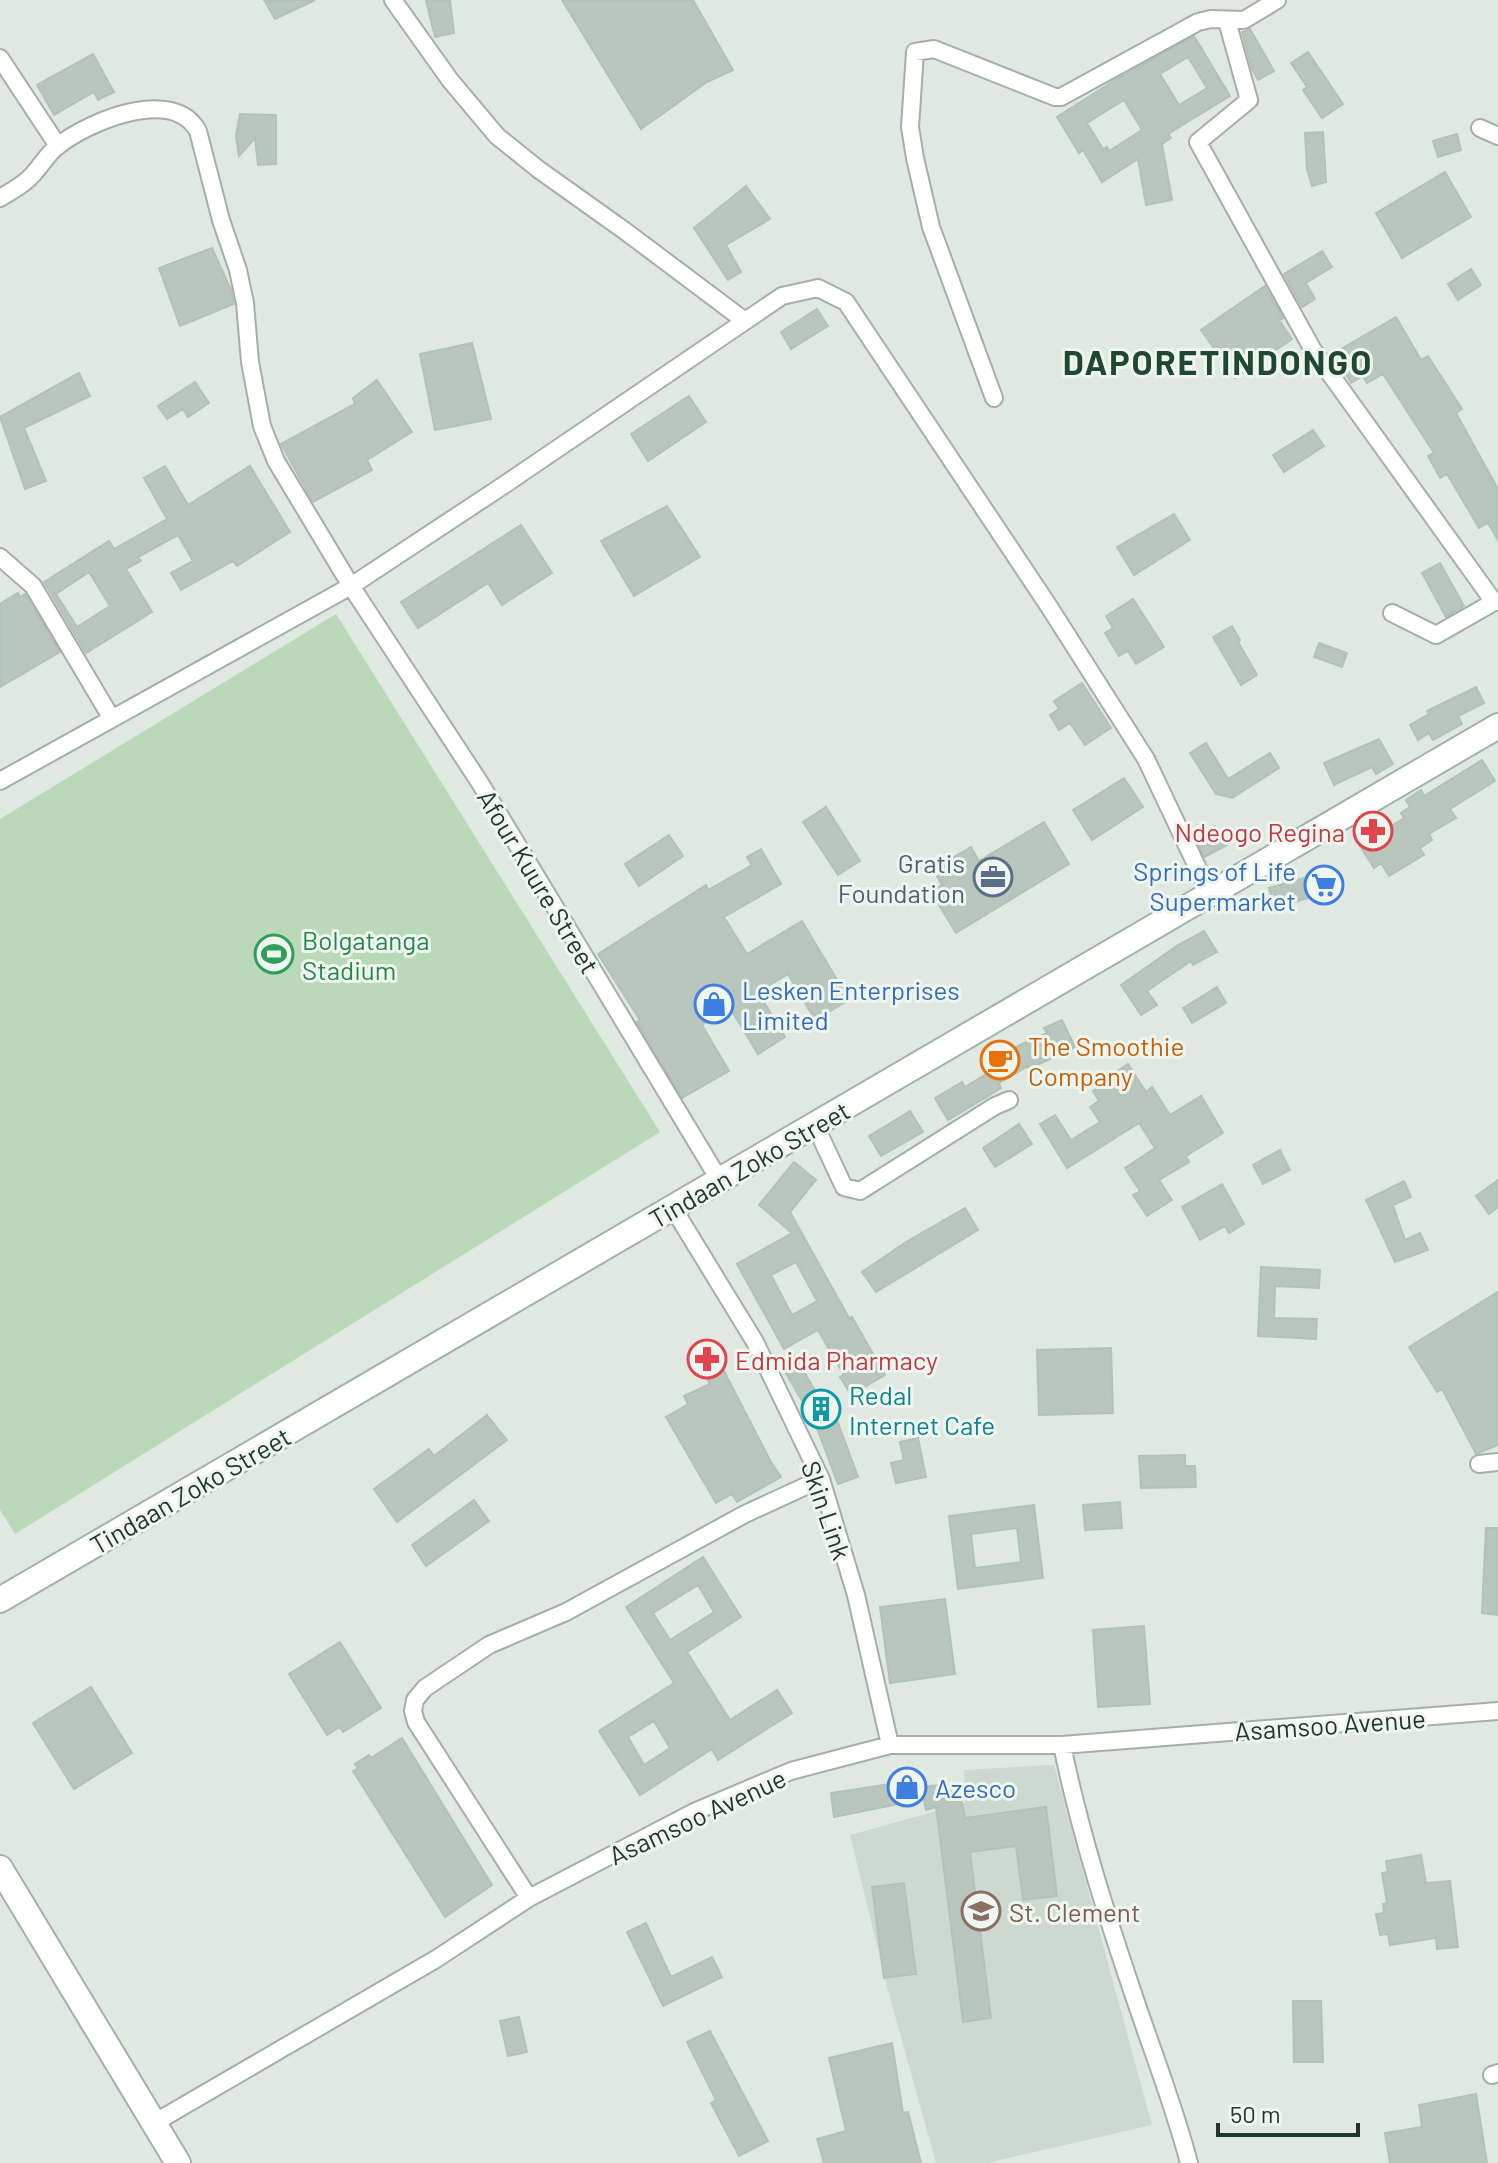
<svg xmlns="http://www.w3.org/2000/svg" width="1498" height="2163" font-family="Barlow,sans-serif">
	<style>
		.built { fill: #cdd9d0 }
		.green { fill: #bad9b9 }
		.building { fill: #b8c6bd; stroke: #b2c2b7; stroke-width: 2; fill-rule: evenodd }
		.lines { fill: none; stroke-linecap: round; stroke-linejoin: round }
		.street-casing { stroke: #a3b0a7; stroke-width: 20 }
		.secondary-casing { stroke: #9fb4a6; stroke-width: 28 }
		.street { stroke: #fff; stroke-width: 16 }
		.secondary { stroke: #fff; stroke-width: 24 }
		.labels { text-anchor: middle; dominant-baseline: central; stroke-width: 6; stroke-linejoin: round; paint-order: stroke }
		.health-label { font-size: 26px; fill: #be3a42; stroke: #eff6f0; text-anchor: end }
		.service-label { font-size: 26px; fill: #4e5e75; stroke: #eff6f0; text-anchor: end }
		.shop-label { font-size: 26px; fill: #366cbe; stroke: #eff6f0; text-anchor: start }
		.street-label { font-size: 26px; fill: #22372b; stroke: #eff6f0 }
		.leisure-label { font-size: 26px; fill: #27864d; stroke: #eff6f0; text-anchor: start }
		.food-label { font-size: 26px; fill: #c56008; stroke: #eff6f0; text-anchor: start }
		.culture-label { font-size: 26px; fill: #0d838f; stroke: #eff6f0; text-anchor: start }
		.education-label { font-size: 26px; fill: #785e54; stroke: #eff6f0; text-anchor: start }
		.district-label { font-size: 34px; font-weight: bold; letter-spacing: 2px; fill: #204732; stroke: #eff6f0 }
	</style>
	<rect width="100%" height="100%" fill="#dfe9e2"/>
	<path class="built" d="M1054 1765 1152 2125 987 2163H936L887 1987 850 1835 965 1803 964 1770Z"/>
	<path class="green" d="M336 614 660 1132 15 1534 0 1510V819Z"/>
	<path class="building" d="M264 0H315L275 19Z
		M426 0H450L454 33 435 37Z
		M562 0H693L733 70 707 82 641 129Z
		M1250 29 1274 71 1258 80 1252 69 1242 32Z
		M1194 36 1230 96 1168 134 1171 138 1162 144 1172 200 1146 205 1138 159 1102 182 1083 150 1079 153 1057 117 1115 80ZM1188 57 1207 88 1179 105 1160 74ZM1124 100 1142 130 1109 151 1107 147 1103 149 1087 123Z
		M1308 52 1343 104 1322 118 1303 90 1307 87 1291 63Z
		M93 54 114 92 98 100 94 92 54 115 37 85Z
		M240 114 276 115V164L258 165 255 138 239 156 236 136Z
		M1323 132 1326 182 1312 186 1307 169 1305 133Z
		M1457 134 1461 150 1438 157 1433 141Z
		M1445 172 1471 217 1402 258 1376 213Z
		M746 186 770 219 726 245 741 272 728 280 694 228Z
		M212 248 231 290 234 304 180 326 159 268Z
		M1322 251 1332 267 1306 283 1315 299 1302 307 1284 274Z
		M1471 269 1481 285 1458 300 1448 284Z
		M1265 286 1283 318 1279 320 1292 339 1235 378 1201 330Z
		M817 309 828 326 791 349 781 332Z
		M1396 317 1421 360 1428 356 1462 409 1456 413 1498 489V540L1488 523 1479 528 1447 474 1440 478 1428 456 1434 453 1383 374 1367 383 1363 376 1351 383 1334 353Z
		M472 343 491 419 435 430 420 354Z
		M79 373 90 396 24 428 46 481 25 489 0 417Z
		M377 380 412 432 367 460 372 470 313 502 281 444 355 404 353 398Z
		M195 382 209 403 188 417 183 409 167 419 158 406Z
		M689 396 706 422 648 461 631 434Z
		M1313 430 1324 446 1284 472 1273 455Z
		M165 466 188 505 250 466 290 532 237 566 233 561 181 590 171 573 193 561 178 535 138 557 141 561 126 569 152 612 86 653 44 582 109 541 114 549 167 519 144 478ZM89 572 110 606 77 627 56 594Z
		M667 506 700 557 634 596 601 541Z
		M1174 514 1190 540 1134 575 1117 547Z
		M521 525 552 573 502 605 488 583 418 628 401 602Z
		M1440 563 1464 606 1446 617 1422 573Z
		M18 593 20 597 25 594 60 652 0 687V604Z
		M1133 599 1164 647 1136 664 1128 651 1119 656 1105 633 1113 628 1106 616Z
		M1232 626 1240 640 1238 642 1257 675 1241 685 1213 637Z
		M1319 643 1347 653 1342 667 1314 657Z
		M1082 683 1111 728 1085 745 1070 723 1059 730 1050 715 1059 709 1054 701Z
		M1476 687 1484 703 1458 716 1462 724 1433 740 1429 733 1418 740 1410 725 1429 714 1427 711Z
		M1379 739 1393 764 1376 774 1372 767 1334 785 1324 763Z
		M1206 743 1228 779 1270 753 1279 768 1232 798 1216 794 1190 753Z
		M1482 760 1495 781 1450 809 1456 818 1429 834 1432 840 1420 848 1424 855 1389 876 1381 863 1374 868 1360 846 1404 818 1401 813 1410 807 1406 800 1421 790 1424 796Z
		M1124 778 1143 807 1092 840 1073 810Z
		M826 807 860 861 838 875 803 822Z
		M1044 822 1069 864 956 933 931 892 942 885 933 869 971 847 979 861Z
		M1215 826 1227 845 1204 857 1197 841Z
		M669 835 683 856 639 886 625 864Z
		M761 849 781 884 724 917 747 954 802 921 849 1000 815 1020 788 974 758 992 785 1037 758 1054 730 1008 702 1025 729 1071 682 1098 637 1022 640 1020 598 954 706 885 708 890 752 865 747 857Z
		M1331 870 1337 889 1275 908 1269 888Z
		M1204 931 1217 952 1193 965 1191 961 1147 991 1157 1005 1141 1015 1121 985 1178 945Z
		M1217 987 1226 1003 1192 1023 1183 1008Z
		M1062 1020 1075 1047 1029 1069 1028 1066 999 1083 1001 1088 948 1120 935 1098 962 1082 965 1087 991 1071 988 1065 1018 1046 1047 1033 1044 1028Z
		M1128 1064 1146 1092 1152 1087 1170 1115 1201 1096 1223 1133 1186 1156 1189 1162 1159 1180 1172 1200 1147 1216 1133 1195 1140 1191 1125 1168 1155 1148 1139 1123 1067 1168 1040 1124 1055 1115 1071 1140 1100 1122 1090 1107 1099 1101 1093 1091 1114 1078 1112 1075Z
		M910 1111 923 1132 881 1156 869 1136Z
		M1019 1124 1032 1144 995 1167 983 1148Z
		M1280 1150 1290 1170 1263 1184 1253 1165Z
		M794 1162 816 1180 790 1212 849 1318 852 1317 885 1375 851 1395 840 1377 844 1375 818 1330 784 1349 737 1264 792 1233 759 1205ZM796 1262 817 1301 792 1315 771 1275Z
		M1498 1180V1207L1489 1214 1476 1196Z
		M1404 1181 1411 1197 1393 1205 1405 1240 1420 1233 1428 1250 1395 1262 1366 1200Z
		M1222 1184 1244 1224 1229 1233 1225 1226 1200 1240 1182 1207Z
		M965 1208 978 1230 876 1292 862 1272 906 1242Z
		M1261 1267 1320 1270 1319 1288 1275 1286 1274 1318 1317 1319 1316 1339 1258 1336Z
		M1498 1292V1445L1476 1454 1442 1389 1437 1392 1409 1347Z
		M710 1344 771 1462 781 1477 737 1502 732 1494 716 1503 666 1417 688 1404 684 1396 710 1384 692 1355Z
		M1111 1348 1113 1413 1039 1415 1037 1350Z
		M794 1355 820 1399 826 1395 835 1411 834 1412 858 1477 838 1484 815 1423 780 1363Z
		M487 1415 507 1440 397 1522 374 1489 429 1449 434 1456Z
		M918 1438 926 1477 896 1483 891 1463 904 1460 900 1442Z
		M1185 1455V1466H1195L1196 1487 1141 1488 1139 1456Z
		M474 1500 489 1521 426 1566 412 1545Z
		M1120 1502 1122 1528 1085 1530 1083 1505Z
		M1034 1505 1043 1578 958 1589 949 1516ZM1017 1528 1021 1562 975 1568 971 1534Z
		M1486 1528H1498V1615L1482 1613Z
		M703 1557 741 1617 687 1652 730 1720 777 1690 792 1713 718 1760 712 1749 640 1795 599 1731 674 1683 626 1607ZM698 1585 714 1612 670 1640 653 1613ZM654 1721 670 1748 644 1765 628 1737Z
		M945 1599 955 1674 890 1683 880 1607Z
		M1144 1626 1150 1704 1098 1707 1093 1630Z
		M340 1642 381 1708 343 1732 340 1727 327 1735 289 1674Z
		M91 1687 132 1753 74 1789 33 1723Z
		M402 1738 492 1885 445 1917 353 1771 358 1768 355 1764 369 1755 371 1758Z
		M919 1775 921 1787 958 1783 965 1818 1046 1807 1057 1896 1023 1900 1016 1846 970 1852 991 2018 963 2022 936 1807 926 1810 921 1788 923 1799 834 1817 831 1793 890 1784 889 1781Z
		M1421 1855 1426 1883 1450 1881 1458 1947 1437 1949 1436 1938 1390 1945 1388 1934 1380 1935 1376 1914 1384 1913 1383 1904 1387 1903 1382 1873 1388 1872 1386 1861Z
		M904 1883 916 1974 884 1978 872 1887Z
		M646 1923 671 1977 712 1957 722 1977 663 2006 627 1932Z
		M1293 2001H1321L1323 2062H1294Z
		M519 2017 527 2052 508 2056 500 2021Z
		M710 2031 768 2141 739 2156 711 2103 716 2100 687 2042Z
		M892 2043 903 2113 908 2112 921 2163H824L817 2139 846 2131 829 2058Z
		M1476 2094 1487 2163H1390L1385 2133 1422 2127 1419 2105Z"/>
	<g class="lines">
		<defs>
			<path id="street" d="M393 0 450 80 497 136 538 169 625 231 745 321
				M1227 21 1249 100 1198 142 1313 350 1494 602H1498
				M0 58 58 146
				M1480 128 1498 136
				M0 198C8 193 18 188 26 181 39 171 46 154 59 145 90 121 173 86 198 131L221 220 238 270 245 303 250 362 262 426 276 461 351 586 480 783 720 1181
				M994 398 931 227 915 158 910 127 915 52 934 49 1055 97H1061L1198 22 1211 19 1244 20 1277 0
				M0 557 33 586 112 719
				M1392 613 1436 635 1494 602
				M0 781 351 586 504 485 782 296 818 288 846 302 1048 605 1146 759 1210 894
				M815 1125 844 1187 860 1191 995 1106 1009 1100
				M673 1208 755 1342 821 1479 856 1595 890 1745
				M1479 1464 1498 1462
				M1062 1745C1080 1833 1108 1920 1137 2005 1155 2058 1175 2109 1189 2163
				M529 1898 416 1722 413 1711 415 1700 425 1688 489 1645 566 1612 745 1514 821 1479
				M1492 2075 1498 2073
				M154 2123 436 1959 529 1898 694 1812 791 1771 890 1745H1062L1498 1711"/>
			<path id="secondary" d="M0 1600 1498 726
				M0 1868 178 2163"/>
		</defs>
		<use href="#street" class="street-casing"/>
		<use href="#secondary" class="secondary-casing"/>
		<use href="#street" class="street"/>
		<use href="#secondary" class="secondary"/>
	</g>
	<defs>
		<symbol id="pharmacy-ring" viewBox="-11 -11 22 22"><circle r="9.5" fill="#eff6f0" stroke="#e0444e" stroke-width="1.5"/><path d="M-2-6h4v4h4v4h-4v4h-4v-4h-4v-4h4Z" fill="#e0444e"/></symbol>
		<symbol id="office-ring" viewBox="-11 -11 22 22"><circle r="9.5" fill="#eff6f0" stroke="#5c6f8a" stroke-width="1.5"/><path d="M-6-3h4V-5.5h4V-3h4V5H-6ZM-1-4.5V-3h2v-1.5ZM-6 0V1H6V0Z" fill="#5c6f8a"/></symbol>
		<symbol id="supermarket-ring" viewBox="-11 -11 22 22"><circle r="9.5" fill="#eff6f0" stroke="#3f7fe0" stroke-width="1.5"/><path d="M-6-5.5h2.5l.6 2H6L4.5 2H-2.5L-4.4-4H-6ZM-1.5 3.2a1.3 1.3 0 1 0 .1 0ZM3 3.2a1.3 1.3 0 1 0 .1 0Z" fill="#3f7fe0"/></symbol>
		<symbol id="stadium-ring" viewBox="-11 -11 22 22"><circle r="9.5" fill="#eff6f0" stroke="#2e9e5b" stroke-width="1.5"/><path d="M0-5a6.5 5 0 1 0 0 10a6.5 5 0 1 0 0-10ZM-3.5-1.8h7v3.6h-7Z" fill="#2e9e5b"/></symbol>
		<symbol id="shop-ring" viewBox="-11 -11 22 22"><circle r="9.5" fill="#eff6f0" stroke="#3f7fe0" stroke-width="1.5"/><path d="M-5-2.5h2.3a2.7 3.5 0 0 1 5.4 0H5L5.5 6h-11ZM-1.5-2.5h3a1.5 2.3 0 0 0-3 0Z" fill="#3f7fe0"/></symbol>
		<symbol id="cafe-ring" viewBox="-11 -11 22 22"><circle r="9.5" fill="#eff6f0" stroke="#e8710a" stroke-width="1.5"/><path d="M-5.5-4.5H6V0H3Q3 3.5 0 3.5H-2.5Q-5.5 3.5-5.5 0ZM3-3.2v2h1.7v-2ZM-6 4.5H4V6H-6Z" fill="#e8710a"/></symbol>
		<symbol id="building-ring" viewBox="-11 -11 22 22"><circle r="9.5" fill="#eff6f0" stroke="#0f9aa8" stroke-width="1.5"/><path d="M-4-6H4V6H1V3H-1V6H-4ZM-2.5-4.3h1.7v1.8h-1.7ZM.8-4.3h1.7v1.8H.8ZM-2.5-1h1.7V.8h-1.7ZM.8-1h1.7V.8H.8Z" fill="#0f9aa8"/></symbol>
		<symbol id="school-ring" viewBox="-11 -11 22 22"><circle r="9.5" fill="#eff6f0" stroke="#8d6e63" stroke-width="1.5"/><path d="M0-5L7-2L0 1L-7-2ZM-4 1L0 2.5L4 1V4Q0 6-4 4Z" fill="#8d6e63"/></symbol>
	</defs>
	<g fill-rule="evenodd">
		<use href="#pharmacy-ring" x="1351" y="809" width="44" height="44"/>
		<use href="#office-ring" x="971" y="855" width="44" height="44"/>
		<use href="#supermarket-ring" x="1302" y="863" width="44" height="44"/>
		<use href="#stadium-ring" x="252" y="932" width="44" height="44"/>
		<use href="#shop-ring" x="692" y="982" width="44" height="44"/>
		<use href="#cafe-ring" x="978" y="1038" width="44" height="44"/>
		<use href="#pharmacy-ring" x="685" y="1337" width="44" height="44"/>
		<use href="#building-ring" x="799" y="1387" width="44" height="44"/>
		<use href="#shop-ring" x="885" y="1765" width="44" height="44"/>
		<use href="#school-ring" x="959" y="1889" width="44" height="44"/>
	</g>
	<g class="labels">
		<g class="health-label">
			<text x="1345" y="831">Ndeogo Regina</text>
			<text x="735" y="1359" text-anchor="start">Edmida Pharmacy</text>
		</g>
		<g class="service-label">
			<text x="965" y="862">Gratis<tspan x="965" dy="30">Foundation</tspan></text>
		</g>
		<g class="shop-label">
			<text x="1296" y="870" text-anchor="end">Springs of Life<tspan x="1296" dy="30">Supermarket</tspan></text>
			<text x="742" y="989">Lesken Enterprises<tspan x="742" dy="30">Limited</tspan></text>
			<text x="935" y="1787">Azesco</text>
		</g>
		<g class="street-label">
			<text transform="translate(539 881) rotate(59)">Afour Kuure Street</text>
			<text transform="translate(749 1164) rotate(-30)">Tindaan Zoko Street</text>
			<text transform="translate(190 1490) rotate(-30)">Tindaan Zoko Street</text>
			<text transform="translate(827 1510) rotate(71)">Skin Link</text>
			<text transform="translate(1330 1724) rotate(-4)">Asamsoo Avenue</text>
			<text transform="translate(697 1816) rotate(-25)">Asamsoo Avenue</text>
		</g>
		<g class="leisure-label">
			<text x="302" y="939">Bolgatanga<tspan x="302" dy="30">Stadium</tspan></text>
		</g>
		<g class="food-label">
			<text x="1028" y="1045">The Smoothie<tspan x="1028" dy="30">Company</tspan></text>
		</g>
		<g class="culture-label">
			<text x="849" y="1394">Redal<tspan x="849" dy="30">Internet Cafe</tspan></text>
		</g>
		<g class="education-label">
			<text x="1009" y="1911">St. Clement</text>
		</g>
		<g class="district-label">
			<text x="1218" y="361">DAPORETINDONGO</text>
		</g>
	</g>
	<path d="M1218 2123v12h140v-12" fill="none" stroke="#22372b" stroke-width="4"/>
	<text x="1230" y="2123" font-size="24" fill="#22372b" stroke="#eff6f0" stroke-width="6" paint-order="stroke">50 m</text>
</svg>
